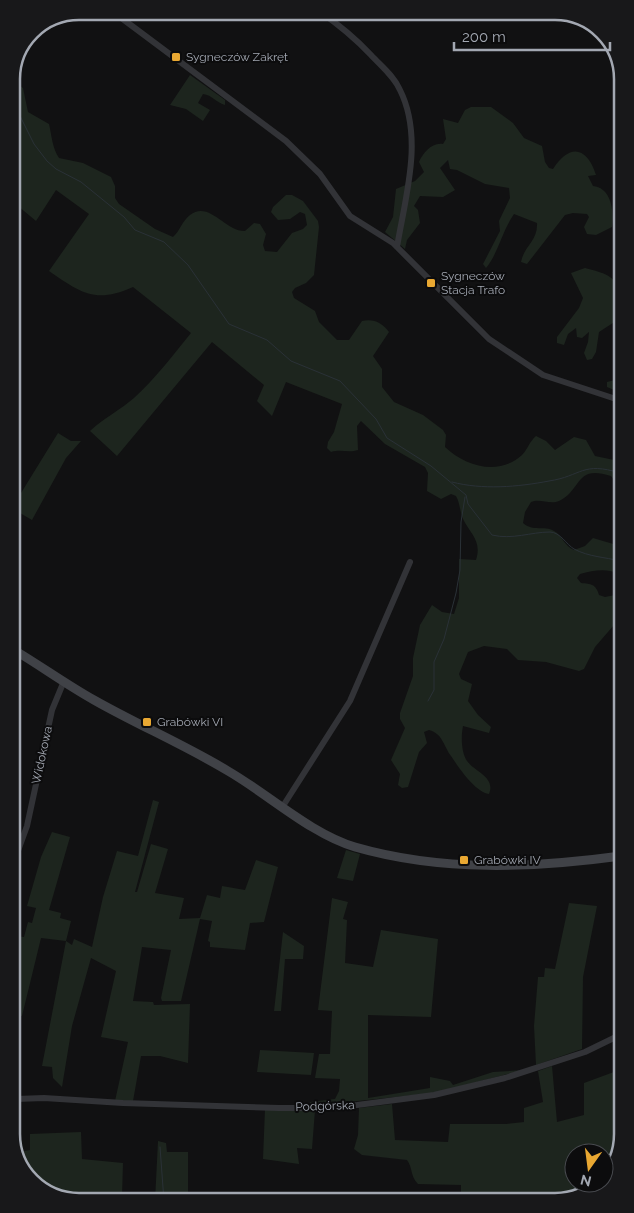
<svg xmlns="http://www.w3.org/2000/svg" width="634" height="1213" font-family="Raleway,sans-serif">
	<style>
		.green { fill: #1d251e }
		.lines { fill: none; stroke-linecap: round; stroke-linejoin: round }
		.stream { stroke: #2a3137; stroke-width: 1 }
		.street { stroke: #323337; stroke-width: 6 }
		.secondary { stroke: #404247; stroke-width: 9 }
		.poi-dot { fill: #e9a832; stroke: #0c0c0d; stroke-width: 2 }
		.labels { text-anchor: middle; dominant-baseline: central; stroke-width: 4; stroke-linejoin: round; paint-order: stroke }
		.poi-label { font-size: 12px; fill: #a3a8b2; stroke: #0c0c0d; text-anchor: start }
		.street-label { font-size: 12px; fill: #a3a8b2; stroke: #0c0c0d }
		.rim { fill: none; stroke: #a3a8b2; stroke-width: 2.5 }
	</style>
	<rect width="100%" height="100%" fill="#111112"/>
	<path class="green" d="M190 75 225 100V105C217 103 212 95 203 94L198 103 210 110 203 121 186 109 170 105Z
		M11 79 23 88 28 112 49 124C52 137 52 147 59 158L83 163 111 177 115 186V198L119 204 155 229 173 237C180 231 182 221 190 215 209 200 226 232 245 231L254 223 260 224 266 234 263 245 265 251 277 252 292 233 303 229 307 225 305 214 300 212 290 219 278 220 271 212 273 207 286 195H292L303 201 318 221 319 227 314 275 306 283 295 288 292 292 294 298 315 311 319 322 337 340H349L362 321C373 318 383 323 389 332L373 356 382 369V387L394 402 423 415 443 430 446 435 445 447C466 467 499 476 522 455 528 449 529 442 536 436L546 441 555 450 574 437 586 440 595 456 619 461 620 489 611 476C575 464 582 490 559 501 550 505 540 498 531 502L525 512 523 523C533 532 544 525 554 531 563 536 564 546 574 550L585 546 593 538 620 546V574C607 568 594 570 580 574L577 578 581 583C591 584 596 584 599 595L605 597 620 594V618L595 647 584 669 579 671 546 662 518 660 507 649 484 646 468 652 459 674 461 679 472 684 468 701 478 715 491 727 489 733 463 726C461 736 461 752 467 761 475 772 496 777 489 794 475 792 459 768 451 756 443 745 443 734 429 730L424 732 427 743 419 752 408 787 402 788 398 785 400 774 391 760 405 728 400 719V713L413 676V658L420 625 432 605 442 612 454 614 459 598V559L476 560C482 541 471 535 463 519 460 512 460 503 456 496L451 494 441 499 427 491 428 473 425 467 385 444 361 421 357 426 358 450C349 453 341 449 331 452L327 448 328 442 334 432 342 404 286 382 272 416 257 401 264 385 212 342 117 456 90 431C104 418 120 410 134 398 155 379 174 354 191 333L133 287C95 304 81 293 49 271L89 214 56 190 36 221 12 201Z
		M471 107H491L513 123 524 138 542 146 545 162 549 168 553 169C570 143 587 147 596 175L588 176 593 186C612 188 614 212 612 227L596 235 587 234 584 227 589 217 587 214 573 213 565 215 527 264 521 262C524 246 538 241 537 223L514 214C502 231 499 252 486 268L483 264 500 231 499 221 510 198 509 188 485 184 457 170 450 169 448 160 440 168 455 190 443 197 420 196 414 206 418 210 420 223 407 240 405 249 385 232 393 217 396 189 415 181 424 172 419 162C423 153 432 142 443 144L446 139 443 119 458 123 465 110Z
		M585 268C623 277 619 284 619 319L599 332 596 352 592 359 587 360 584 353 588 342 589 332 582 338 577 337 576 328 568 334 564 345 557 343V337L579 308 583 298 571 273Z
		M619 379V392L607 387V382Z
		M58 433 71 441H81L66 458 32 520 13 509V506Z
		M153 800 159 802 135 892H137L151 844 168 849 155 893 184 898 179 919 200 918 207 895 220 898 222 886 245 890 256 860 278 867 264 922 250 923 245 950 210 947V942L208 941 212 921 200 919 181 1001H162L161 998 171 950 142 947 133 1001 153 1002 154 1005 190 1004 188 1063 160 1056H141L133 1101H115L128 1042 101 1037 116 971 91 958 72 1026 62 1087 53 1078 52 1067 42 1066 66 941 41 938 22 1016 16 1015 15 936 24 937 28 922 32 923 36 908 27 906 41 857 52 832 70 837 49 910 61 913 60 918 71 921 66 941 72 945 74 939 92 947 103 897 117 851 138 856Z
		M346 850 360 854 353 881 337 878Z
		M332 898 348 902 343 919 347 920 345 963 373 967 381 930 438 939 431 1017 368 1015V1098L430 1088V1077L450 1081 453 1085 493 1072 524 1070 434 1093 310 1106V1102L335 1099 339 1091 340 1079 315 1078 319 1054H330L332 1011 318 1010Z
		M569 903 597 906 583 977 582 1049 536 1065 534 1026 538 977H544L545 968 555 969Z
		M283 932 304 946 303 959H285L281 1011H274Z
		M260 1050 314 1053 311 1075 257 1072Z
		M552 1066 557 1122 584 1115V1083L622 1069C623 1099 629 1157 604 1177V1153H574V1183H597L581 1196 461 1198V1185L418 1184C410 1176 413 1168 407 1160L362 1155 354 1149 358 1135 359 1108 392 1104 395 1140 448 1142 450 1124H506L524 1122V1108L543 1102 538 1071Z
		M265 1109 315 1110 312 1149 297 1148 299 1164 263 1159Z
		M81 1132 82 1159 123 1163 122 1196H125V1201L75 1202 41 1190 17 1160V1152L30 1150V1134Z
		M158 1141 166 1143 167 1152H188V1200L155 1201Z"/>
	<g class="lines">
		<path class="stream" d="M11 86 18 95 20 116 34 144 47 161 56 169 81 182 124 217 135 230 164 242 188 265 229 324 267 340 291 361 340 381 376 419 387 438 431 466 466 495 468 504 492 535C512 540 531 532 550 532 560 532 567 545 574 549 589 557 605 557 620 561
			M452 482C482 490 518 487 549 481 582 476 582 461 620 473
			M428 701 434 690V662L444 639 456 593 460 570 461 522 465 497
			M160 1147 164 1201
			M21 1165V1160"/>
		<path class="street" d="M112 11 286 141 320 174 350 216 393 243 489 339 543 375 619 400
			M319 11C338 24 355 38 371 55 381 66 394 76 400 90 424 138 405 198 397 247
			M283 806 350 701 410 562
			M15 859 27 826 52 710 64 681
			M16 1099 44 1098 123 1103 279 1108H329L357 1105 434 1095 505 1078 585 1052 622 1034"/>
		<path class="secondary" d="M14 650C41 666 67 685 94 700 138 725 185 745 228 771 268 794 311 834 355 847 442 872 533 868 621 856"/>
	</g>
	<g class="poi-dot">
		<rect x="171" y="52" width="10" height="10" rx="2.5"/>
		<rect x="426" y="278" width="10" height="10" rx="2.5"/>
		<rect x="142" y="717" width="10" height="10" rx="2.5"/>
		<rect x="459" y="855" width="10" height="10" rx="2.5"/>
	</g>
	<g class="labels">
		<g class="poi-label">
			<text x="186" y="57">Sygneczów Zakręt</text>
			<text x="441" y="276">Sygneczów<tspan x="441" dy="14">Stacja Trafo</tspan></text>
			<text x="157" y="722">Grabówki VI</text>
			<text x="474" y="860">Grabówki IV</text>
		</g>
		<g class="street-label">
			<text transform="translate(42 755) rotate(-78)">Widokowa</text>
			<text transform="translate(325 1106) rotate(-2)">Podgórska</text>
		</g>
	</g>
	<path d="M0 0H634V1213H0ZM79 20H555A59 59 0 0 1 614 79V1134A59 59 0 0 1 555 1193H79A59 59 0 0 1 20 1134V79A59 59 0 0 1 79 20Z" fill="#18181a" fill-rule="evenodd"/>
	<path class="rim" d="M79 20H555A59 59 0 0 1 614 79V1134A59 59 0 0 1 555 1193H79A59 59 0 0 1 20 1134V79A59 59 0 0 1 79 20Z"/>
	<g transform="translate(589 1168) rotate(194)"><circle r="24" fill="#0c0c0d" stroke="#484a4f"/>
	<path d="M0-4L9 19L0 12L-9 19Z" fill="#e9a832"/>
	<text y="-8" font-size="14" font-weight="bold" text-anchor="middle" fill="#a3a8b2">N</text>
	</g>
	<path d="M454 42v8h156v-8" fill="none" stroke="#a3a8b2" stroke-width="2.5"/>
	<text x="462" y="42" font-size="15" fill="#a3a8b2" stroke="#0c0c0d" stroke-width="4" paint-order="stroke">200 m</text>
</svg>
